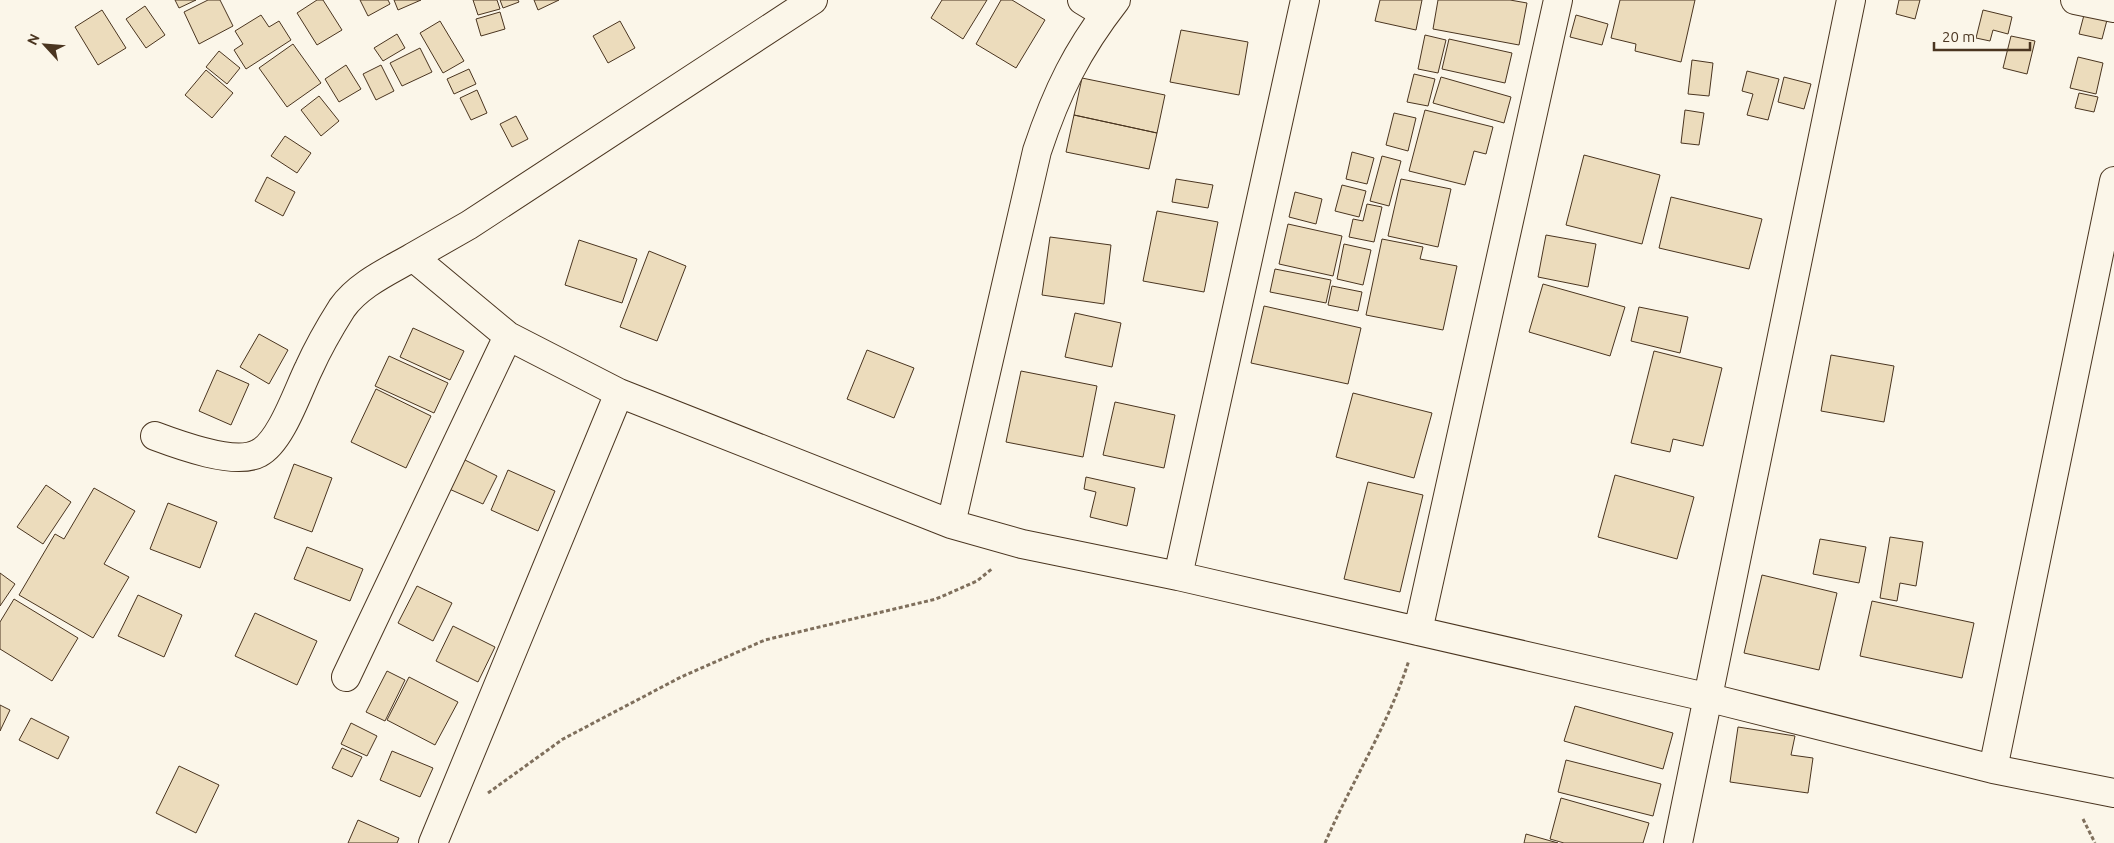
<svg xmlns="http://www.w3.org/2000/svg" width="2114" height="843" font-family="Ubuntu,sans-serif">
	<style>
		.building { fill: #ecdcbc; stroke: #4a3520 }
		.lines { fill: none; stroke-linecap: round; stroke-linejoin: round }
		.street-casing { stroke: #4a3520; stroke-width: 30 }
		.path { stroke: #7f6f5c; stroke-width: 3; stroke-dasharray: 4 2.5; stroke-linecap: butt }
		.street { stroke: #fbf6e9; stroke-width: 28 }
	</style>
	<rect width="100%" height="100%" fill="#fbf6e9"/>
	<path class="building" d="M175 0H196L179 8Z
		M208 0H220L233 26 199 44 184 12Z
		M317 0H323L342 30 317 45 297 13Z
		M360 0H388L390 4 368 16Z
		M394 0H421L398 10Z
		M473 0H497L500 9 478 15Z
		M500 0H518L519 2 503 8Z
		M534 0H559L538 10Z
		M942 0H987L963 39 931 18Z
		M1001 0H1012L1045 20 1016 68 976 44Z
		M1380 0H1422L1416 30 1375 21Z
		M1438 0H1510L1527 3 1519 45 1433 29Z
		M1620 0H1695L1681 62 1635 51 1636 44 1611 38Z
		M1899 0H1920L1915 19 1896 14Z
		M145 6 165 35 146 48 126 19Z
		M102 10 126 48 98 65 75 27Z
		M1983 10 2012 17 2008 34 1993 30 1990 41 1976 38Z
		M500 12 505 29 481 36 476 19Z
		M261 15 269 27 279 21 291 40 246 69 234 50 243 44 235 31Z
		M1576 15 1608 24 1602 45 1570 37Z
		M2084 15 2107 20 2102 39 2079 34Z
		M440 21 464 61 443 73 420 33Z
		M620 21 635 48 608 63 593 36Z
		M1181 30 1248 42 1239 95 1170 82Z
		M397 34 405 48 383 61 374 48Z
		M1425 35 1446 40 1438 73 1418 69Z
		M2011 36 2035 41 2027 74 2003 68Z
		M1449 39 1512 53 1505 83 1442 69Z
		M293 44 321 83 287 107 259 68Z
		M420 48 432 72 402 86 390 63Z
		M219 51 240 68 227 84 206 67Z
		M2078 57 2103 63 2096 94 2070 88Z
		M1692 60 1713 63 1709 96 1688 94Z
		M346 65 361 89 339 102 325 79Z
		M381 65 394 91 376 100 363 74Z
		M469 69 476 84 454 94 447 79Z
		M206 70 233 93 212 118 185 95Z
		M1747 71 1779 79 1768 120 1747 115 1753 94 1742 91Z
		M1414 74 1435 79 1428 106 1407 102Z
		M1441 77 1511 97 1504 123 1433 103Z
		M1784 77 1811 84 1804 109 1778 102Z
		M1082 78 1165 95 1157 133 1074 115Z
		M477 90 487 113 471 120 460 98Z
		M2079 93 2098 97 2094 112 2075 108Z
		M319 96 339 121 321 136 301 110Z
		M1425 110 1493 127 1486 154 1474 151 1465 185 1409 171Z
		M1685 110 1704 113 1699 145 1681 143Z
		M1394 113 1416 118 1408 151 1386 145Z
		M1074 115 1157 133 1149 169 1066 152Z
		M516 116 528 139 512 147 500 124Z
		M285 136 311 153 297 173 271 156Z
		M1352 152 1374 158 1367 184 1346 179Z
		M1584 155 1660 175 1642 244 1566 225Z
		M1382 156 1401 161 1389 206 1370 201Z
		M267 177 295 192 283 216 255 201Z
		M1176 179 1213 185 1208 208 1172 202Z
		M1401 179 1451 189 1438 247 1388 236Z
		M1342 185 1366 191 1359 217 1335 211Z
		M1295 192 1322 199 1316 224 1289 217Z
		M1671 197 1762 219 1749 269 1659 248Z
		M1367 204 1382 207 1374 242 1349 237 1353 219 1363 221Z
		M1157 211 1218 222 1204 292 1143 281Z
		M1288 224 1342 236 1333 276 1279 264Z
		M1546 235 1596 244 1588 287 1538 277Z
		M1050 237 1111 245 1104 304 1042 295Z
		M1382 239 1423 247 1420 259 1457 266 1443 330 1366 315Z
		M579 240 637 259 622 303 565 285Z
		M1344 244 1371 250 1363 285 1337 279Z
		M649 251 686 266 657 341 620 327Z
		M1275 269 1331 280 1326 303 1270 292Z
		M1543 284 1625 307 1610 356 1529 332Z
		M1332 286 1362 292 1358 311 1328 305Z
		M1264 306 1361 328 1348 384 1251 363Z
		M1639 307 1688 317 1680 353 1631 341Z
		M1075 313 1121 323 1112 367 1065 357Z
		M413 328 464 351 450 380 400 357Z
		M259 334 288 350 269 384 240 367Z
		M867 350 914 368 894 418 847 399Z
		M1654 351 1722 368 1703 446 1673 439 1670 452 1631 443Z
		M1831 355 1894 366 1884 422 1821 411Z
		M389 356 448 383 434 413 375 386Z
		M217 370 249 384 231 425 199 411Z
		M1021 371 1097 386 1083 457 1006 442Z
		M376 389 431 416 406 468 351 442Z
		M1353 393 1432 413 1414 478 1336 457Z
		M1115 402 1175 415 1164 468 1103 455Z
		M461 458 497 476 483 504 447 488Z
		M294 464 332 478 312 532 274 518Z
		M508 470 555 491 538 531 491 510Z
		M1615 475 1694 497 1677 559 1598 537Z
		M1086 477 1135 488 1127 526 1090 517 1096 492 1084 489Z
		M1368 482 1423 495 1400 592 1344 579Z
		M46 485 71 502 43 544 17 527Z
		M94 488 135 511 104 564 129 577 93 638 19 595 55 534 64 539Z
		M168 503 217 522 200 568 150 549Z
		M1890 537 1923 542 1916 586 1900 583 1897 601 1880 598Z
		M1820 539 1866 547 1859 583 1813 574Z
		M307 547 363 569 350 601 294 579Z
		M0 573 15 584 0 606Z
		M1762 575 1837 593 1819 670 1744 653Z
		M417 586 452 603 433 641 398 623Z
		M138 595 182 615 164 657 118 636Z
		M14 599 78 638 52 681 0 649V622Z
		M1872 601 1974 623 1962 678 1860 656Z
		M255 613 317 641 297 685 235 656Z
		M453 626 495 647 478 682 436 661Z
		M387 671 405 680 385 721 366 712Z
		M409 677 458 702 435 745 387 720Z
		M0 705 10 710 0 731Z
		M1575 706 1673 733 1663 769 1564 741Z
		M31 718 69 737 58 759 19 740Z
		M351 723 377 736 367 756 341 744Z
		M1738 727 1795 736 1791 755 1813 758 1808 793 1730 782Z
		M342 748 362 757 352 777 332 768Z
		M392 751 433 768 420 797 380 780Z
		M1566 760 1661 784 1653 816 1558 792Z
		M179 766 219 785 196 833 156 813Z
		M1561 798 1649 823 1643 843H1564L1550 839Z
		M358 820 399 838 397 843H348Z
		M1526 834 1558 843H1524Z"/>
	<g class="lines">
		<defs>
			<path id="street" d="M813 0 469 225 413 257 508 336 619 393 951 524 1022 544 1178 576 1706 697 1993 769 2114 793
				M1082 0 1105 14
				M2075 0 2114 8
				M155 436C179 445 236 466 259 453 281 442 298 390 309 368 318 348 330 327 342 308 359 284 389 271 413 257
				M951 524 1037 151C1057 91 1077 50 1116 0
				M1178 576 1305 0
				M1418 631 1558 0
				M346 677 508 336
				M1993 769 2114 181
				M433 843 619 393
				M1678 843 1851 0"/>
		</defs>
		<use href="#street" class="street-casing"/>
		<path class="path" d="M488 793 563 739 681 677 765 640 936 599 977 581 993 568
			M2083 819 2095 843
			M1325 843C1352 781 1389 724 1409 660"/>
		<use href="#street" class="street"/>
	</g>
	<g transform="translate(45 45) rotate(296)" stroke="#fbf6e9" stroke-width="4" paint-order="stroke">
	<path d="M0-4L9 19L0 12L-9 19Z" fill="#4a3520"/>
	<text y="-8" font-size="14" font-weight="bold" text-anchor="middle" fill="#4a3520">N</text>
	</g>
	<path d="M1934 42v8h96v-8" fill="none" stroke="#4a3520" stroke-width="2.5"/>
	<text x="1942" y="42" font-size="15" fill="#4a3520" stroke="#fbf6e9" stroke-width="4" paint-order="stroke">20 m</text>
</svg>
